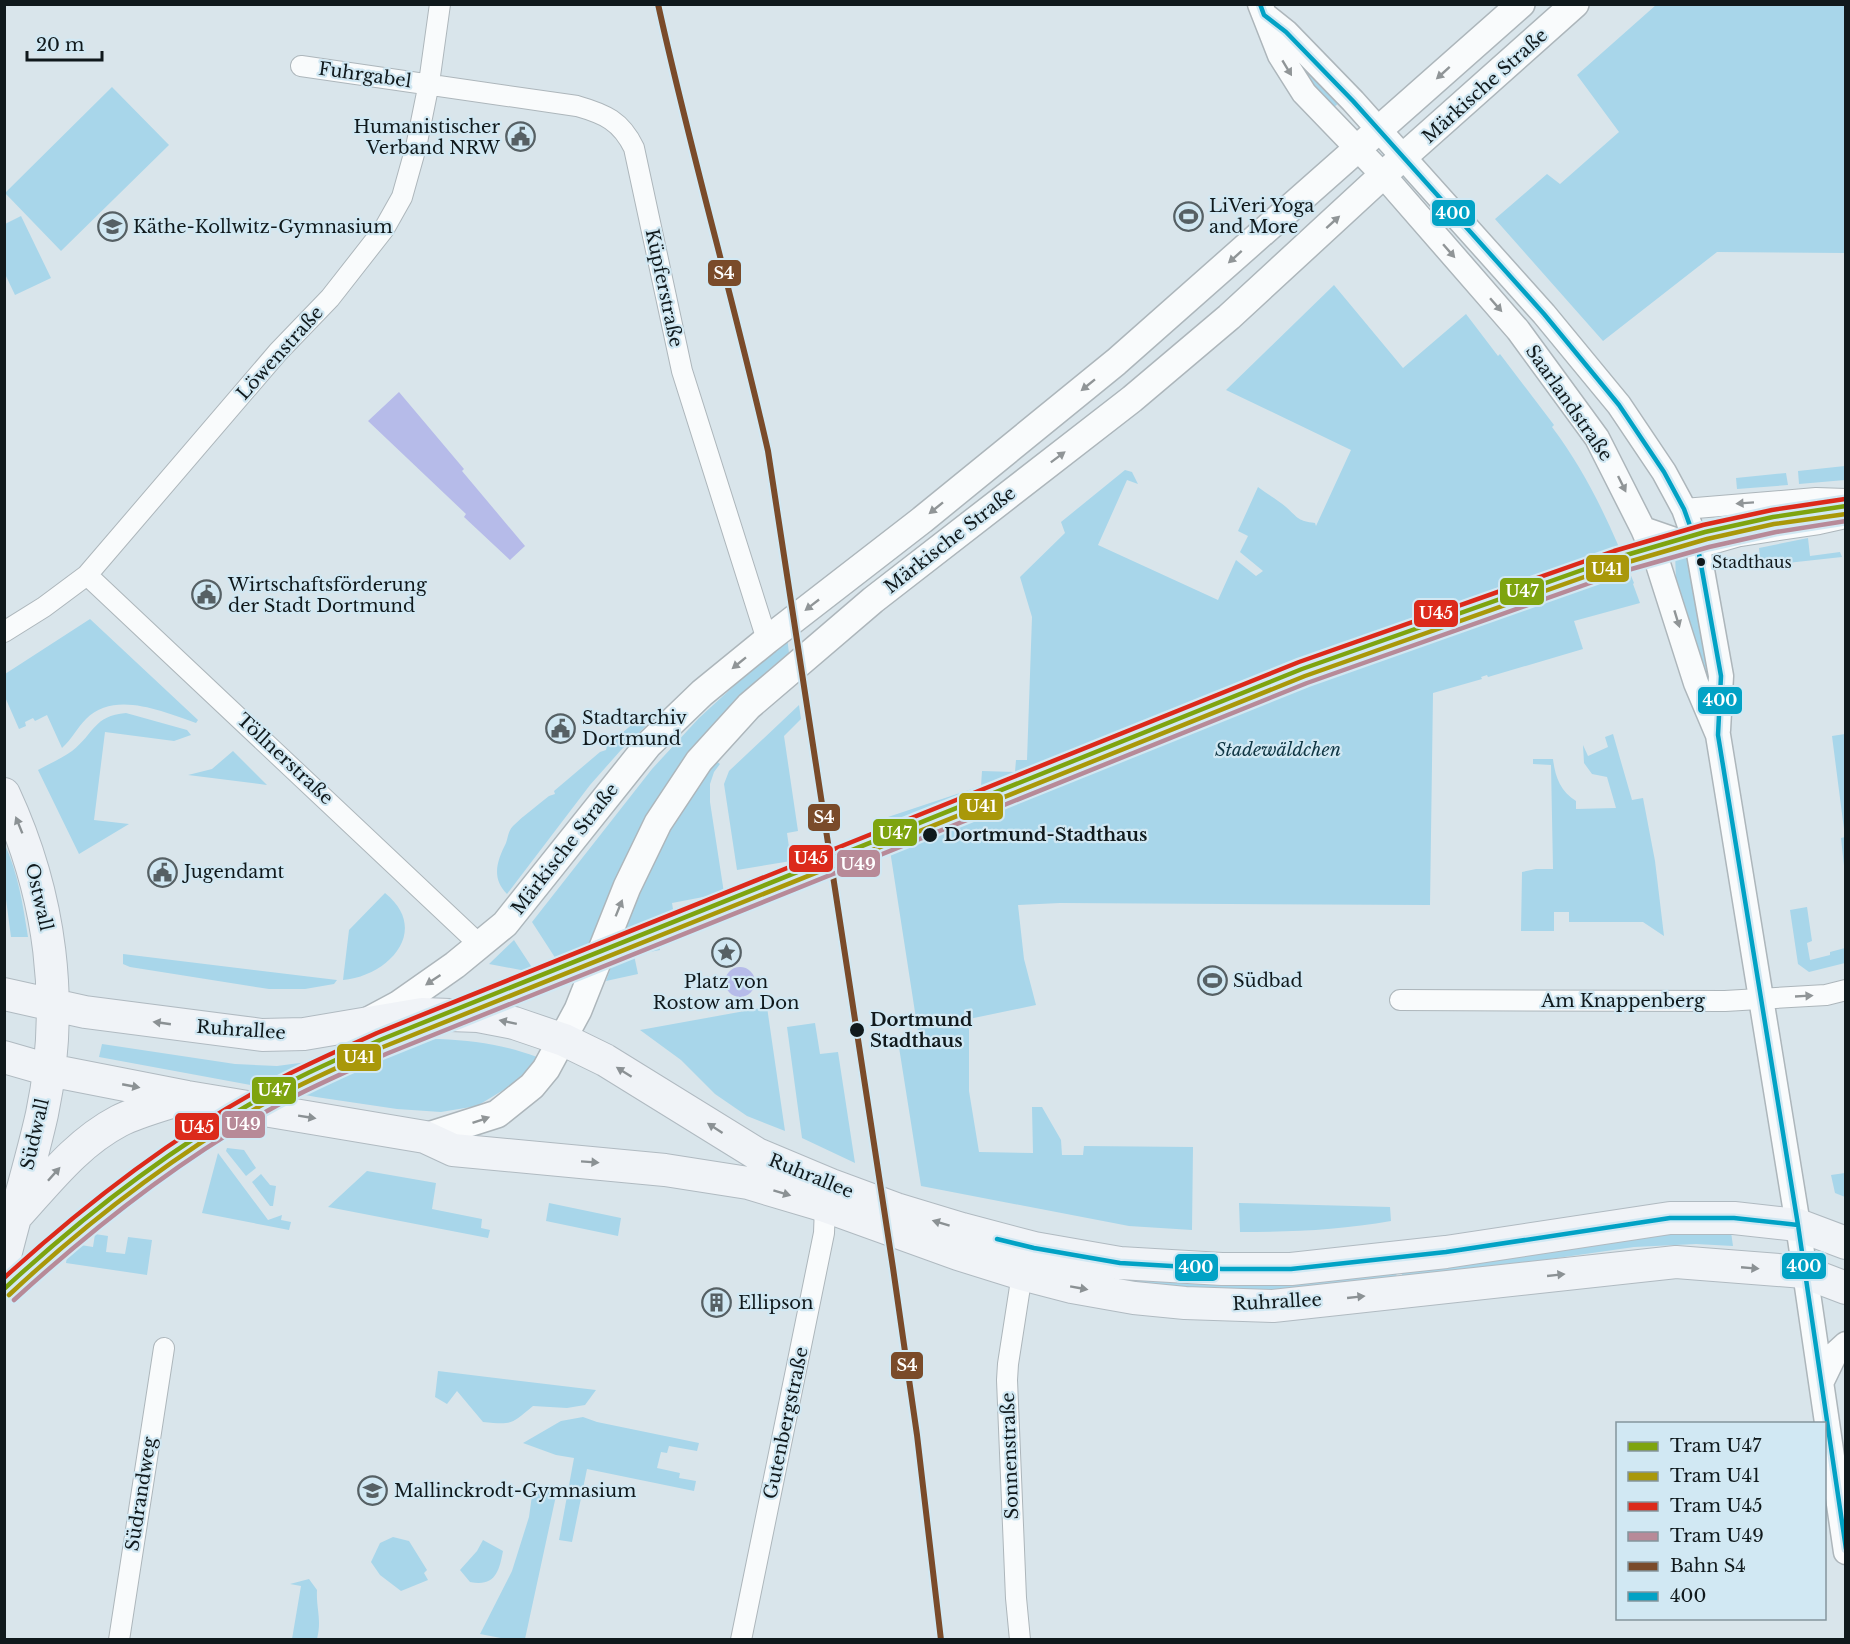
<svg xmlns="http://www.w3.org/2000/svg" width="1850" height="1644" font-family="'Libre Baskerville',serif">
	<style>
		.green { fill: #a8d6ea }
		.water { fill: #b6bbe9 }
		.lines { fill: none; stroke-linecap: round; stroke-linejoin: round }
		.minor-casing { stroke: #adb6bb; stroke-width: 22 }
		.tertiary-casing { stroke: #adb6bb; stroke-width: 27 }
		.secondary-casing { stroke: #adb6bb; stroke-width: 30 }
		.primary-casing { stroke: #b0bac1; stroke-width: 34 }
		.minor { stroke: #f9fbfc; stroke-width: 20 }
		.tertiary { stroke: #f9fbfc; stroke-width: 24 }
		.secondary { stroke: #f9fbfc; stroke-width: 27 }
		.primary { stroke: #f0f3f7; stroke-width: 32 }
		.bus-1-casing { stroke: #d1e8f3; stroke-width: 9 }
		.bus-1 { stroke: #01a2c5; stroke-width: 4.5 }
		.rail-1-casing { stroke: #d1e8f3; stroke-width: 10 }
		.rail-1 { stroke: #7a4b2a; stroke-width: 6 }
		.tram-1-casing { stroke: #d1e8f3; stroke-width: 9 }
		.tram-2-casing { stroke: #d1e8f3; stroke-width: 9 }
		.tram-3-casing { stroke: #d1e8f3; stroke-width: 9 }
		.tram-4-casing { stroke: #d1e8f3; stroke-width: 9 }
		.tram-1 { stroke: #7ea40f; stroke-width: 4.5 }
		.tram-2 { stroke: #a9980a; stroke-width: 4.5 }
		.tram-3 { stroke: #dc2a1b; stroke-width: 4.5 }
		.tram-4 { stroke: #b78a98; stroke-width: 4.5 }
		.oneway { fill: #909597 }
		.oneway2 { fill: #8b9194 }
		.bus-dot { fill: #10191c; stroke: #d1e8f3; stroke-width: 2 }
		.labels { text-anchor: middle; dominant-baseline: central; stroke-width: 4.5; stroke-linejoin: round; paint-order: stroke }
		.bus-label { font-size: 16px; fill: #10191c; stroke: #d1e8f3; text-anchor: start }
		.street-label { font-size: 18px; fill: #10191c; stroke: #d1e8f3 }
		.poi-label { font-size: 18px; fill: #10191c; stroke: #d1e8f3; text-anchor: start }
		.park-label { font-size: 18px; font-style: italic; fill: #103644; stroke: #d1e8f3 }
		.stop-label { font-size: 18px; font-weight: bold; fill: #10191c; stroke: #d1e8f3; text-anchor: start }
		.line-badge { stroke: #d1e8f3; stroke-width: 2 }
		.badge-label { font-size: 16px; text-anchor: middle; font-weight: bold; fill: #fff }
	</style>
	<rect width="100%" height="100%" fill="#d9e5eb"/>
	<path class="green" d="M1656 5H1845V253L1717 252 1603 341 1495 219 1547 174 1560 184 1619 132 1577 75Z
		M1302 62 1341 101 1332 109 1297 66Z
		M112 87 169 145 61 251 5 193Z
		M21 216 51 278 15 295 5 274V224Z
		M1334 285 1403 368 1466 314 1498 356 1500 354 1554 425 1552 427C1589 476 1612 529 1634 583L1633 584 1640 603 1574 621 1583 649 1488 677 1487 675 1481 677 1482 679 1433 693 1430 905 1060 903 1018 905 1024 959 1036 1005 969 1019V1091L979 1152 1033 1153 1032 1107H1042L1061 1140 1062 1155H1083L1084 1146 1193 1147 1192 1230 1129 1226 921 1186 898 1041 919 1038 885 818 981 786 982 771 1015 772 1016 760H1027L1032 617 1020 577 1065 533 1061 522 1125 470 1132 472 1138 484 1127 480 1098 545 1218 600 1236 560 1256 576 1263 571 1240 552 1248 536 1238 531 1258 487C1267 494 1278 500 1286 507 1298 518 1298 521 1315 523L1316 526 1351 450 1226 390Z
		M1845 466V480L1799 484 1798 471Z
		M1786 473 1788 485 1737 489 1736 478Z
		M1808 538 1810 556 1840 552 1842 557 1761 566 1759 548Z
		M1687 550 1711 679H1704L1680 599 1676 580 1675 553Z
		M90 619 198 720 196 723C163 712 115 690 86 719 77 728 72 739 62 748L47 715 35 721 33 718 25 722 26 726 19 729 5 697V674Z
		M787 637 789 653C726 702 667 776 631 847 608 892 592 940 574 987L532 922 652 769 699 718Z
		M799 705 801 719 784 736 798 831 787 833 791 861 737 870 724 784 729 771Z
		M126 713 187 730 191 735 174 741 105 732 94 820 129 824 79 854 38 770C49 764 62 758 72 751 95 733 93 716 126 713Z
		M643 715 647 718 646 726 621 750 590 785 507 894C491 878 497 861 506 843 508 838 508 831 513 826 524 815 537 806 549 796L555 794 554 791 600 752 606 750 607 746Z
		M1613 734 1632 800 1643 798 1655 861 1664 936 1643 922H1569V912H1554V931H1521L1522 872 1536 869H1553L1551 765 1533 764V759H1553C1555 776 1560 791 1576 801V809L1616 808 1607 777 1592 774 1584 763 1583 745 1588 756 1608 747 1605 737Z
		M1845 734H1846L1845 875 1841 838 1845 837 1832 736Z
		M233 751 267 785 188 775 212 769Z
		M715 760 720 764 714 772 710 784V802L724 893 672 903 677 934 659 938 660 950 634 955 638 974 606 981 642 882 663 838Z
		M4 843C18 872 23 905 28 937H11L5 892Z
		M385 893C431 930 389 976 343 980L349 930Z
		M1807 907 1812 941 1807 943 1810 960 1830 955V952L1845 948V963L1809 972 1798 964 1790 910Z
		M514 940 533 969 531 972 489 964Z
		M123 954 337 980 334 984 305 989H269L130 967 123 964Z
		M767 1007 785 1131 747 1116 715 1094 681 1060 640 1030Z
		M815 1023 820 1054 838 1052 855 1163 802 1138 787 1027Z
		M439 1039C476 1041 501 1044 537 1057L532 1066 510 1086 477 1106 441 1112 397 1109 316 1097 99 1057 102 1044 235 1064 277 1066 307 1062 407 1040Z
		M227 1148 244 1150 256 1168 246 1176 226 1151Z
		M218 1153 268 1220 282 1215 281 1220 291 1222 289 1230 202 1213Z
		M367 1171 436 1183 432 1209 482 1219 481 1228 490 1230 488 1238 328 1207Z
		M1845 1173H1846L1845 1197 1835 1193 1831 1175Z
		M261 1174 270 1185 276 1186 273 1206H270L252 1182Z
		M549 1203 621 1218 618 1236 546 1221Z
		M1239 1203 1390 1207 1391 1221C1341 1230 1290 1232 1240 1232Z
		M1668 1231 1731 1232 1733 1246 1696 1244 1634 1247 1402 1280V1270Z
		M95 1234 108 1236 106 1252 125 1254 128 1237 152 1240 147 1275 66 1263 69 1243 93 1247Z
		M1083 1271H1396L1397 1281 1289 1292 1185 1291 1082 1276Z
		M438 1371 596 1390 585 1405 567 1408 533 1406C511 1424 513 1425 483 1422L457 1391 447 1404 435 1397Z
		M583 1417 597 1422 699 1443 697 1451 669 1446 667 1453 661 1452 657 1468 680 1473 679 1478 696 1481 694 1491 587 1469 572 1542 559 1540 574 1458 556 1455 523 1443 561 1421Z
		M533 1488 557 1491 525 1639H506L480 1634 512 1571 529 1517Z
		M393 1537 409 1541 427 1570 424 1573 428 1580 401 1591 380 1575 371 1562 380 1543Z
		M483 1540 503 1551C499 1572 495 1587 470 1582L460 1570 477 1551Z
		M309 1579 317 1590C316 1609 322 1619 317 1639H292L301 1586 290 1584Z"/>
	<path class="water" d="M399 392 464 469 462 471 525 546 510 560 464 517 466 514 368 421Z
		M725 982a15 15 0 1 1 30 0a15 15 0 1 1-30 0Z"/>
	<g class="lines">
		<defs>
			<path id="minor" d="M301 66 577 106C605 114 621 121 634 148L682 371 767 640
				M1684 509 1816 498 1846 499
				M1698 548 1740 536 1819 524 1846 518
				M87 575 481 946
				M4 632 44 607 87 575 278 352 330 298 384 229 402 197 416 147 429 83 440 4
				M1400 1000 1725 1001 1826 995 1846 990
				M119 1640 164 1348
				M741 1640 824 1233 825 1206
				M1020 1640 1016 1598 1007 1380 1008 1364 1022 1274"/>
			<path id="tertiary" d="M1260 4 1280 55 1304 93 1383 175 1518 330 1597 438 1643 529 1658 564 1696 683 1718 735 1798 1225 1846 1552
				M1266 16 1286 32 1353 101 1544 314 1619 405 1664 472 1684 509 1698 548 1721 676 1718 730
				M1643 529 1698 548
				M1822 1381 1835 1354 1846 1344"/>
			<path id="secondary" d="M370 1020 398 1005 455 965 505 924 648 745 702 693 767 640 922 520 1116 362 1521 4
				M425 1137 497 1114 532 1086 546 1069 578 1010 627 887 658 823 699 761 749 706 873 600 1132 399 1229 317 1383 175 1575 4"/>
			<path id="primary" d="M4 794C51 895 65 1004 42 1114 31 1163 16 1211 4 1260
				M4 994 85 1012 262 1035 304 1034 422 1014 478 1016 514 1023 564 1040 605 1060 757 1154 831 1185 896 1209 962 1229 1034 1248 1120 1263 1222 1269H1291L1446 1252 1670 1218H1734L1798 1225 1846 1243
				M4 1057 49 1070 187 1097 425 1137 453 1150 665 1170 748 1183 825 1206 958 1254 1022 1274 1072 1287 1134 1298 1185 1303 1273 1306 1676 1262 1804 1272 1846 1288
				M17 1215C48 1181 77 1143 119 1121 139 1111 163 1105 184 1098"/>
		</defs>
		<use href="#minor" class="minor-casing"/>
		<use href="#tertiary" class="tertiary-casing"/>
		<use href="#secondary" class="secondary-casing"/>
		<use href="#primary" class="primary-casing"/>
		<use href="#minor" class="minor"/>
		<use href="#tertiary" class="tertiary"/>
		<use href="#secondary" class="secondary"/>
		<use href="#primary" class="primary"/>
		<defs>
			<path id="bus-1" d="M1260 4 1264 15 1286 32 1353 101 1544 314 1619 405 1664 472 1684 509 1698 548 1721 676 1718 735 1798 1225 1846 1549
				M997 1239 1034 1248 1120 1263 1222 1269H1291L1446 1252 1670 1218H1734L1798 1225"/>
		</defs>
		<use href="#bus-1" class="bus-1-casing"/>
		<use href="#bus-1" class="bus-1"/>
		<defs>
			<path id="rail-1" d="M658 4C691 154 734 301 768 451L893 1268 917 1435 941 1640"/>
		</defs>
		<use href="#rail-1" class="rail-1-casing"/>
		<use href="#rail-1" class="rail-1"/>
		<defs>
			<path id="tram-1" d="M4 1289C82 1217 165 1152 257 1100 296 1077 338 1059 380 1040L1302 669 1616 558 1705 532 1773 517 1846 506"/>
			<path id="tram-2" d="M9 1295C86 1223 169 1159 260 1106 299 1084 341 1066 383 1047L1305 676 1618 565 1707 539 1774 524 1846 514"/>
			<path id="tram-3" d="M4 1278C84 1205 170 1138 266 1086 302 1066 340 1050 377 1033L1299 662 1614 551 1703 525 1772 510 1845 499"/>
			<path id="tram-4" d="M14 1300C95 1226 182 1157 278 1105 313 1086 350 1070 386 1054L1307 683 1621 572 1709 547 1776 532 1846 521"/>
		</defs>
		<use href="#tram-1" class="tram-1-casing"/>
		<use href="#tram-2" class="tram-2-casing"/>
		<use href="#tram-3" class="tram-3-casing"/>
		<use href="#tram-4" class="tram-4-casing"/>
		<use href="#tram-1" class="tram-1"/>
		<use href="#tram-2" class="tram-2"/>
		<use href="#tram-3" class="tram-3"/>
		<use href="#tram-4" class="tram-4"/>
	</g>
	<defs><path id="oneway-solid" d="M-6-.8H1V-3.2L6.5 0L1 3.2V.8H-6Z" transform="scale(1.5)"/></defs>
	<g class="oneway">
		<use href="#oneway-solid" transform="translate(1287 68) rotate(59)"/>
		<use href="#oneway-solid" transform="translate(1443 73) rotate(138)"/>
		<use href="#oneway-solid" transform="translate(1333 222) rotate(-42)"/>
		<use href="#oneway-solid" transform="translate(1449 251) rotate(49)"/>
		<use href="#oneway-solid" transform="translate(1235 257) rotate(138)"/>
		<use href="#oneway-solid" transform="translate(1496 305) rotate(49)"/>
		<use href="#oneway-solid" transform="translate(1088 385) rotate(141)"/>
		<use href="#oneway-solid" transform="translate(1058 457) rotate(-37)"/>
		<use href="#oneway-solid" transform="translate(1622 484) rotate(64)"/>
		<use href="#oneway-solid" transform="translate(1745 503) rotate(176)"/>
		<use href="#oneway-solid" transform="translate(936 508) rotate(141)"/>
		<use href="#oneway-solid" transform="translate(812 605) rotate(142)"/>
		<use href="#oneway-solid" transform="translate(1677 619) rotate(73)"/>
		<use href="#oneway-solid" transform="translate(739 663) rotate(141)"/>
		<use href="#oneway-solid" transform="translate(619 908) rotate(-68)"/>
		<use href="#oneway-solid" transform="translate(433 980) rotate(146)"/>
		<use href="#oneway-solid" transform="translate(1804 996) rotate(-3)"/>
		<use href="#oneway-solid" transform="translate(481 1120) rotate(-19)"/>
	</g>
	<g class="oneway2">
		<use href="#oneway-solid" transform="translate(19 825) rotate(-112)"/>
		<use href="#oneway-solid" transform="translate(508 1022) rotate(-168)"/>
		<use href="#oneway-solid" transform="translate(162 1023) rotate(-172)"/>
		<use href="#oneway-solid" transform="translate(624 1072) rotate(-148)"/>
		<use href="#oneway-solid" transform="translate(131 1086) rotate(11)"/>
		<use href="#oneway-solid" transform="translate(307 1117) rotate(9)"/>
		<use href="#oneway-solid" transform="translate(715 1128) rotate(-147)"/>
		<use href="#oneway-solid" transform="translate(590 1162) rotate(4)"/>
		<use href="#oneway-solid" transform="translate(54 1174) rotate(-48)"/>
		<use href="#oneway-solid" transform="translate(782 1193) rotate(17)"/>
		<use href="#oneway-solid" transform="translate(941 1223) rotate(-163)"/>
		<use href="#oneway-solid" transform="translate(1750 1268) rotate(5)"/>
		<use href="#oneway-solid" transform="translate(1556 1275) rotate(-6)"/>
		<use href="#oneway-solid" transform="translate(1079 1288) rotate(10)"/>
		<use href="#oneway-solid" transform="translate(1356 1297) rotate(-6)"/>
	</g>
	<defs>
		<symbol id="civic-ring" viewBox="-11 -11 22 22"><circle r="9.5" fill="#d1e8f3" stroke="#566064" stroke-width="1.5"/><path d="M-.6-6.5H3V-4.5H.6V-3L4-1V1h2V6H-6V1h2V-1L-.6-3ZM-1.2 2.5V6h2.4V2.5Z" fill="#566064"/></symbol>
		<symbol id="stadium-ring" viewBox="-11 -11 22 22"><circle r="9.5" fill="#d1e8f3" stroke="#566064" stroke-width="1.5"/><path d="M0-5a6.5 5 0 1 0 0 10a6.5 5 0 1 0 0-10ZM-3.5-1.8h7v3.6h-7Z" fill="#566064"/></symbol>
		<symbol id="school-ring" viewBox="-11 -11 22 22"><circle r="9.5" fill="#d1e8f3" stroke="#566064" stroke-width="1.5"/><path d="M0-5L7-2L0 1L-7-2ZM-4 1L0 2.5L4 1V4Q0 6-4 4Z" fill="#566064"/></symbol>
		<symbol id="sight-ring" viewBox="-11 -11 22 22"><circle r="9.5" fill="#d1e8f3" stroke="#566064" stroke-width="1.5"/><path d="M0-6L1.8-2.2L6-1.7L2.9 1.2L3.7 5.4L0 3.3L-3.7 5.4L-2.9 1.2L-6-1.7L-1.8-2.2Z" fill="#566064"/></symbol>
		<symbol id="building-ring" viewBox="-11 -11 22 22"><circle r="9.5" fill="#d1e8f3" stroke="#566064" stroke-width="1.5"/><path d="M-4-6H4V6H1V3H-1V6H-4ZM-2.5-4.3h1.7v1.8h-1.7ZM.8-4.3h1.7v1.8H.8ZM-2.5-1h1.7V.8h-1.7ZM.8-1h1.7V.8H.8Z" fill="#566064"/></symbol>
	</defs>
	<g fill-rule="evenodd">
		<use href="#civic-ring" x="504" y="120" width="33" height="33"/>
		<use href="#stadium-ring" x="1172" y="200" width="33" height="33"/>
		<use href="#school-ring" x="96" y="210" width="33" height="33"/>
		<use href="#civic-ring" x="190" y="578" width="33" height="33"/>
		<use href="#civic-ring" x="544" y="712" width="33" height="33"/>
		<use href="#civic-ring" x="146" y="856" width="33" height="33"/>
		<use href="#sight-ring" x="710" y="936" width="33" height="33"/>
		<use href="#stadium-ring" x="1196" y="964" width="33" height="33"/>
		<use href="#building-ring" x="700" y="1286" width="33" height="33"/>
		<use href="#school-ring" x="356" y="1474" width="33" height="33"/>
	</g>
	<g class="bus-dot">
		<circle cx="1701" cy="562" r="5"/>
		<circle cx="930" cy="835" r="8"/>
		<circle cx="857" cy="1030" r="8"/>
	</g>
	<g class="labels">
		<g class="bus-label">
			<text x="1712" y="562">Stadthaus</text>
		</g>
		<g class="street-label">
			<text transform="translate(365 75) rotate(8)">Fuhrgabel</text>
			<text transform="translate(1485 86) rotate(-42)">Märkische Straße</text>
			<text transform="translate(664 288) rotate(78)">Küpferstraße</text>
			<text transform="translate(280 353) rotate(-48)">Löwenstraße</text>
			<text transform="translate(1569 403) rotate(55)">Saarlandstraße</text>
			<text transform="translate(950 540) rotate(-38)">Märkische Straße</text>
			<text transform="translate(285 759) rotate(43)">Töllnerstraße</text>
			<text transform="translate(565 849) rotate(-52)">Märkische Straße</text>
			<text transform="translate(39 897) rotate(77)">Ostwall</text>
			<text x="1623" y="1001">Am Knappenberg</text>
			<text transform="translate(241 1030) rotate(4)">Ruhrallee</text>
			<text transform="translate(35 1134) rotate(-77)">Südwall</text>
			<text transform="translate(811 1176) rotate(22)">Ruhrallee</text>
			<text transform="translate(1277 1302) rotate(-3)">Ruhrallee</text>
			<text transform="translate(786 1423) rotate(-78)">Gutenbergstraße</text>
			<text transform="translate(1010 1456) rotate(-92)">Sonnenstraße</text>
			<text transform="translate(141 1494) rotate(-81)">Südrandweg</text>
		</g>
		<g class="poi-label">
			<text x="500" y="127" text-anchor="end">Humanistischer<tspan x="500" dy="21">Verband NRW</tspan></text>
			<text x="1209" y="206">LiVeri Yoga<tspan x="1209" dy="21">and More</tspan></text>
			<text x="133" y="227">Käthe-Kollwitz-Gymnasium</text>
			<text x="228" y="585">Wirtschaftsförderung<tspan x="228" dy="21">der Stadt Dortmund</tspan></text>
			<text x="582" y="718">Stadtarchiv<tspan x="582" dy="21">Dortmund</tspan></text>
			<text x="184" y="872">Jugendamt</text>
			<text x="1233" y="981">Südbad</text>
			<text x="726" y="982" text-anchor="middle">Platz von<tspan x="726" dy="21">Rostow am Don</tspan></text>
			<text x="738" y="1303">Ellipson</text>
			<text x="394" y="1491">Mallinckrodt-Gymnasium</text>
		</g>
		<g class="park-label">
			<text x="1278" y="750">Stadewäldchen</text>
		</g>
		<g class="stop-label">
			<text x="944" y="835">Dortmund-Stadthaus</text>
			<text x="870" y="1020">Dortmund<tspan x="870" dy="21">Stadthaus</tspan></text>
		</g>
	</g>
	<g class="line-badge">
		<rect x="1431" y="199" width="45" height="28" rx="6" fill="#01a2c5"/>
		<rect x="707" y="259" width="35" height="28" rx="6" fill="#7a4b2a"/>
		<rect x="1585" y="554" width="45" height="29" rx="6" fill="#a9980a"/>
		<rect x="1499" y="577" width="46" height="29" rx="6" fill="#7ea40f"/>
		<rect x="1413" y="599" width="46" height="29" rx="6" fill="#dc2a1b"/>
		<rect x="1697" y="686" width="46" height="29" rx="6" fill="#01a2c5"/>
		<rect x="958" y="792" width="46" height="29" rx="6" fill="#a9980a"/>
		<rect x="807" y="803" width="34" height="29" rx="6" fill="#7a4b2a"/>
		<rect x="872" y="818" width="46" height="29" rx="6" fill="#7ea40f"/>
		<rect x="788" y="844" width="46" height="29" rx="6" fill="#dc2a1b"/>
		<rect x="836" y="849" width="45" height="29" rx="6" fill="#b78a98"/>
		<rect x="336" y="1043" width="46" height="29" rx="6" fill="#a9980a"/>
		<rect x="251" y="1076" width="46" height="29" rx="6" fill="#7ea40f"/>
		<rect x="221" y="1110" width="45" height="29" rx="6" fill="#b78a98"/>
		<rect x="174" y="1112" width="46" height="29" rx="6" fill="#dc2a1b"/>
		<rect x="1781" y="1252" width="46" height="28" rx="6" fill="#01a2c5"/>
		<rect x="1174" y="1253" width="45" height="29" rx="6" fill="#01a2c5"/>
		<rect x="890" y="1351" width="34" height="29" rx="6" fill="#7a4b2a"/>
	</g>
	<g class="badge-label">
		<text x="1453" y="219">400</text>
		<text x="724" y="279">S4</text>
		<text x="1607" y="575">U41</text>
		<text x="1522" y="597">U47</text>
		<text x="1436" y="619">U45</text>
		<text x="1720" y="706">400</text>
		<text x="981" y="812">U41</text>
		<text x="824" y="823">S4</text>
		<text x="895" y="839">U47</text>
		<text x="811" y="864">U45</text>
		<text x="858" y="870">U49</text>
		<text x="359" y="1063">U41</text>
		<text x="274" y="1096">U47</text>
		<text x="243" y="1130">U49</text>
		<text x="197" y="1133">U45</text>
		<text x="1804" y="1272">400</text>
		<text x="1196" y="1273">400</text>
		<text x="907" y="1371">S4</text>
	</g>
	<rect width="1850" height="1644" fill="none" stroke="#10191c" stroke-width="12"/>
	<rect x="1616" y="1422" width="210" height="198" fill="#d1e8f3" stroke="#84959d" stroke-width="1.5"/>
	<rect x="1628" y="1442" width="30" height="9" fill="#7ea40f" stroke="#84959d" stroke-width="1.5"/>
	<text x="1670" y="1452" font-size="18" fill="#10191c">Tram U47</text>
	<rect x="1628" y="1472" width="30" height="9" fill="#a9980a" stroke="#84959d" stroke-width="1.5"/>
	<text x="1670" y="1482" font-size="18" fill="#10191c">Tram U41</text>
	<rect x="1628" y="1502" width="30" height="9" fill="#dc2a1b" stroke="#84959d" stroke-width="1.5"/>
	<text x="1670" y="1512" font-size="18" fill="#10191c">Tram U45</text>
	<rect x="1628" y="1532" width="30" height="9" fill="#b78a98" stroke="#84959d" stroke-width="1.5"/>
	<text x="1670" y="1542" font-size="18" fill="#10191c">Tram U49</text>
	<rect x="1628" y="1562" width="30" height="9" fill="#7a4b2a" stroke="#84959d" stroke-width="1.5"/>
	<text x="1670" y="1572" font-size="18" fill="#10191c">Bahn S4</text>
	<rect x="1628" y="1592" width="30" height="9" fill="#01a2c5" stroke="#84959d" stroke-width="1.5"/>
	<text x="1670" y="1602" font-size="18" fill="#10191c">400</text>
	<path d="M27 51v9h75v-9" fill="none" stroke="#10191c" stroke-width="3"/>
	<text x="36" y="51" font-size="18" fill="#10191c" stroke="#d1e8f3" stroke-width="4.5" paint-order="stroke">20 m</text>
</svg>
